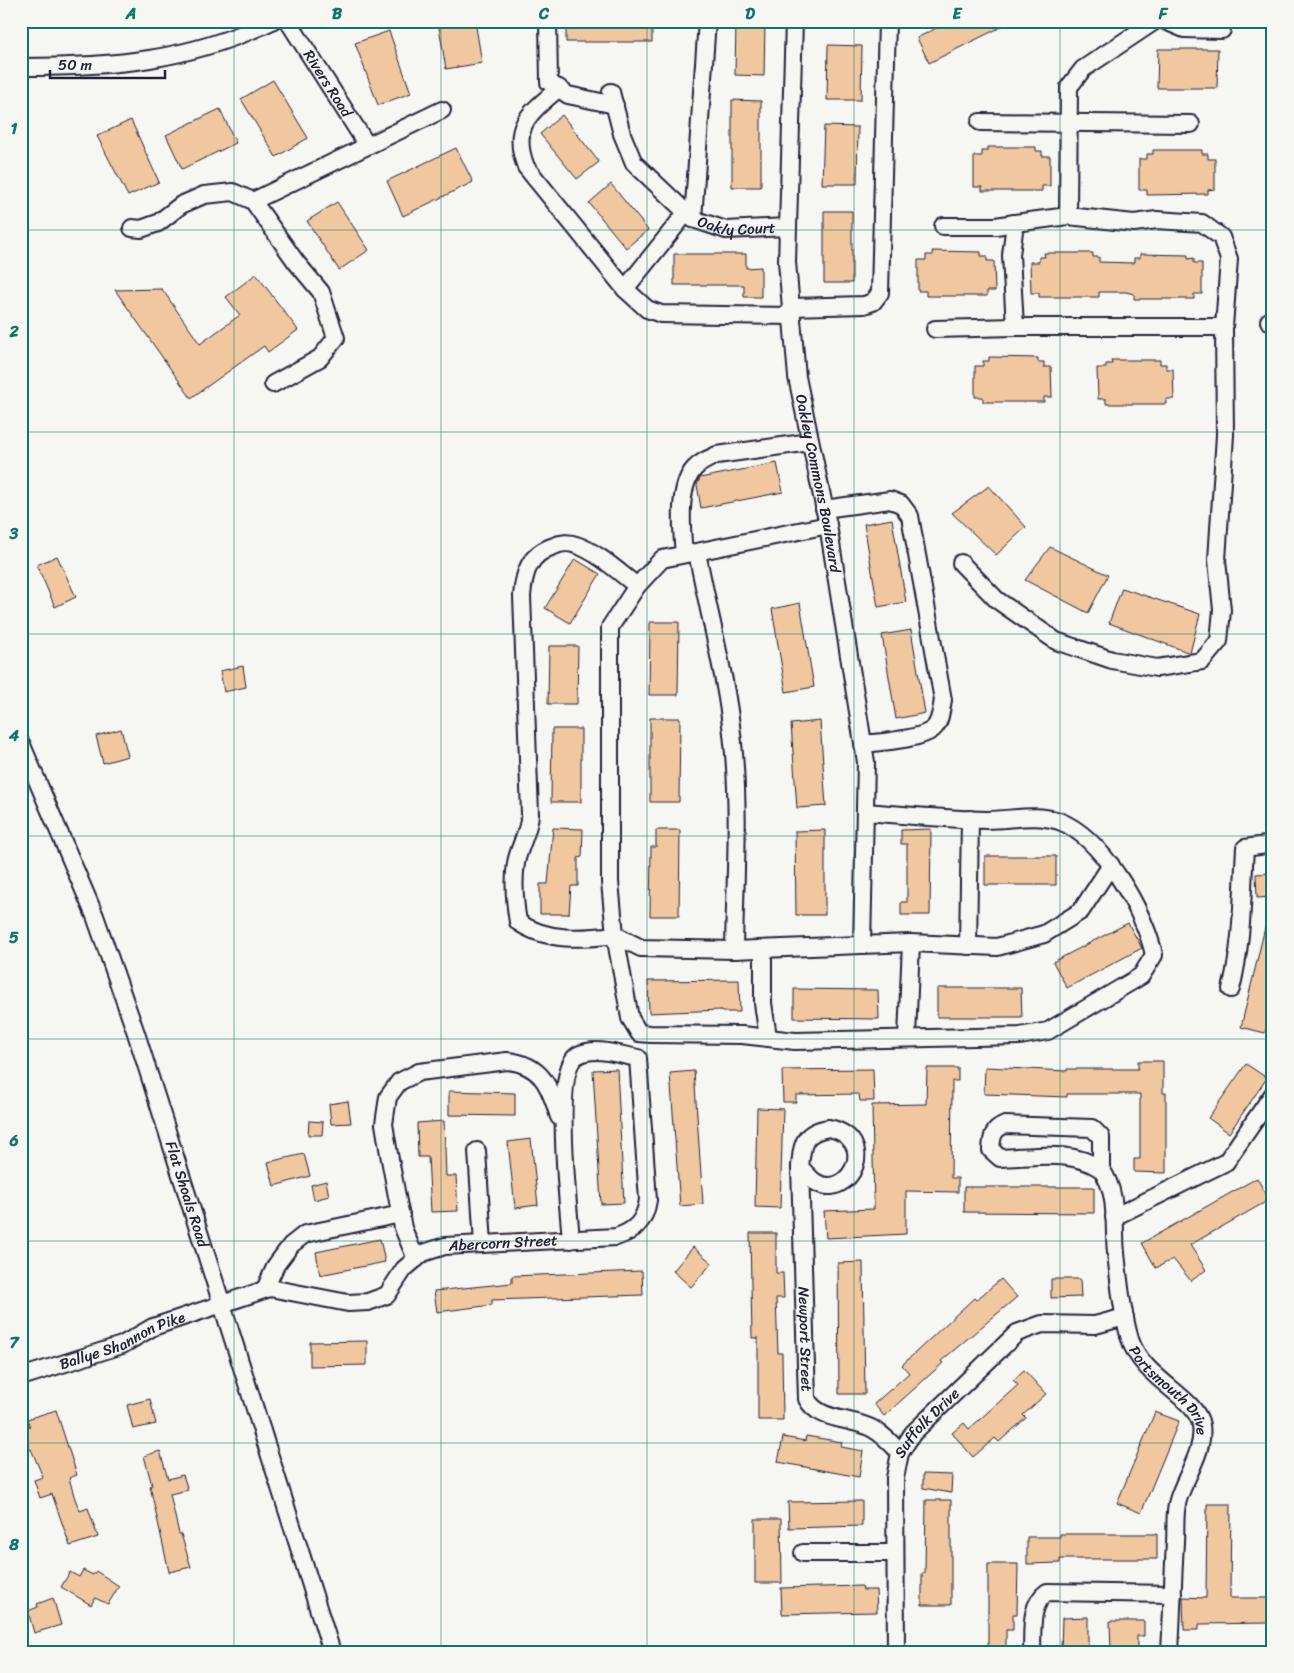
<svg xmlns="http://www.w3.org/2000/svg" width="1294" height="1673" font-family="Sriracha,sans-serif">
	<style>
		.building { fill: #f0c79f; stroke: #22223b }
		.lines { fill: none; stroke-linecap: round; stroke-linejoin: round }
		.minor-casing { stroke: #22223b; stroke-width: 20 }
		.minor { stroke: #f6f6f2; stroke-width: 16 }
		.grid { fill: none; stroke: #0f766e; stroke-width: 1; stroke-opacity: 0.55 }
		.labels { text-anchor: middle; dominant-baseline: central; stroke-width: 4; stroke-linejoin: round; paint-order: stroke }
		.street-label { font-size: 15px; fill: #22223b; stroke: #f6f6f2 }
		.neatline { fill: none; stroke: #0f766e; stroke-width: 2 }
		.grid-label { font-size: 16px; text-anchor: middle; font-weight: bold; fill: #0f766e }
	</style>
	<rect width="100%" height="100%" fill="#f6f6f2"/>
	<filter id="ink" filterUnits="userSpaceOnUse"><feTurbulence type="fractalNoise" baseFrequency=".02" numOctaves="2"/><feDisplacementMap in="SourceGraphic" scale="10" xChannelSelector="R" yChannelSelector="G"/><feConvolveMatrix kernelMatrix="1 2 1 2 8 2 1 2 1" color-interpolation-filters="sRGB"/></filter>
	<g filter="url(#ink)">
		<path class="building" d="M438 21H475L482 63 446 69Z
			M566 21H652V42H566Z
			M736 21H765L764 76 735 75Z
			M950 21H1013L929 63 917 38Z
			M389 31 411 93 378 105 355 43Z
			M828 45 862 46 861 100H827Z
			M1158 49H1218L1217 88H1157Z
			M273 80 308 138 276 157 241 99Z
			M732 100 761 101V187H732Z
			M220 109 236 143 182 169 166 135Z
			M562 115 599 162 577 179 540 134Z
			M131 120 159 182 128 196 97 136Z
			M824 126 858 127 857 184H822Z
			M988 147H1036V151H1042V156H1050V186H1042V191H982V187H974V156H982V151H988Z
			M456 148 473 182 403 216 387 181Z
			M1153 150H1202V154H1208V159H1215V189L1208 190V194L1147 195V190H1139V159H1147V154H1153Z
			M611 184 648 230 626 248 589 203Z
			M337 202 369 250 339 270 307 221Z
			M824 211H852V283H824Z
			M932 251 981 252V256H987V261H994L995 291H987V296H926V291H918V260H926V255H933Z
			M1044 253H1093V257H1099V262L1134 263V258H1140V254L1188 255V259L1194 258V263H1202V294H1194V299H1134V294L1126 292H1099V297H1039V293H1031L1030 262H1039V257H1045Z
			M674 254H746V268L761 267V297H744V285H674Z
			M256 274 298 330 268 352 264 346 191 398 115 290 162 289 200 344 240 315 226 297Z
			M989 357 1038 358V362H1044V367H1051L1052 397H1044V402H983V397H975V366H983V361H989Z
			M1111 360H1160V364H1166V369H1173L1174 399H1166V404H1106V399H1098L1097 368H1106V364H1112Z
			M777 463 783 492 701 508 697 485 700 478Z
			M989 486 1026 527 996 555 952 513Z
			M892 519 906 602 878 607 864 524Z
			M1050 547 1108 575 1088 613 1025 580Z
			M57 556 76 597 55 607 37 565Z
			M575 559 600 574 570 623 545 608Z
			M1122 588 1200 614 1190 653 1109 623Z
			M800 603 814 687 786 692 772 609Z
			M650 622H679L678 695H649Z
			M911 630 925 713 896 719 882 635Z
			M549 646H578L577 704H548Z
			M243 666 246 687 224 692 220 671Z
			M650 718H680L679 802H650Z
			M820 721 826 806 797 808 791 724Z
			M121 729 128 756 103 763 96 736Z
			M552 729H581V802H551Z
			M553 828 583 829 582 857 578 858V886H571L569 914H540V884H548Z
			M931 829 930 915H901V902H907V844H901V830Z
			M656 830H680L679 916H650L651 847H656Z
			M825 830V915H796L795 831Z
			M985 856H1056V885H985Z
			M1273 873V897L1257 898 1256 874Z
			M1268 915 1273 916V999L1265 1033 1241 1027Z
			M1128 923 1142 948 1067 988 1053 962Z
			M739 980 740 1012H722L721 1010 649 1013 648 981Z
			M937 988H1021L1022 1017H937Z
			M794 989 878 990 879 1019 794 1018Z
			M1138 1061H1163V1093H1166V1173L1134 1172V1159H1140V1094H1067V1097L984 1094 985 1067 1067 1071V1069H1138Z
			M1246 1064 1267 1078 1229 1133 1208 1118Z
			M927 1068H958V1081H952L951 1178H958V1192L906 1191V1234L826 1238 824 1211 874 1209 872 1105 926 1104Z
			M617 1069 624 1203 601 1204 593 1070Z
			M873 1069 874 1101H860L859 1094 796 1095V1102H783L782 1070Z
			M694 1071 703 1204 680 1206 670 1073Z
			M449 1091 515 1093V1116L449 1115Z
			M348 1101 351 1123 331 1124 329 1104Z
			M757 1108 783 1109 780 1208 755 1207Z
			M309 1121 323 1122 322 1135H308Z
			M444 1121 446 1176H456L458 1211 431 1212 428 1157H418L417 1123Z
			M531 1139 538 1205 515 1208 508 1142Z
			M304 1154 310 1176 274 1186 268 1162Z
			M1257 1178 1269 1200 1190 1245 1206 1270 1191 1281 1173 1259 1156 1268 1142 1243Z
			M326 1181 329 1196 314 1200 311 1185Z
			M964 1187H1094V1213L964 1212Z
			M750 1233H776V1273H783L784 1298H776L778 1353H782L783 1420H758V1338H752Z
			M380 1239 385 1262 320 1275 316 1252Z
			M693 1247 712 1263 691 1287 673 1271Z
			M863 1262 865 1394H839L838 1263Z
			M642 1271 643 1295 492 1300V1305L437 1312 434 1291 512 1283V1276Z
			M1001 1279 1017 1297 941 1361 943 1363 884 1416 874 1404 909 1373 902 1365 974 1298 976 1300Z
			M1051 1279H1080L1081 1297 1051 1298Z
			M367 1341V1365L310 1366V1342Z
			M1024 1370 1046 1394 1023 1415 1026 1418 999 1442 995 1438 973 1457 952 1433 964 1423 969 1429 1018 1385 1013 1380Z
			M150 1399 156 1424 133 1429 127 1405Z
			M56 1410 77 1475 69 1478 75 1499 80 1511 88 1508 98 1537 70 1546 52 1494 40 1498 34 1480 43 1477 31 1449 25 1451 21 1439V1430L30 1427 27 1419Z
			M1155 1412 1179 1421 1141 1513 1117 1503Z
			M806 1436 842 1442 841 1447 863 1451 859 1477 778 1462 783 1437 805 1441Z
			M160 1451 168 1479 183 1475 188 1490 170 1494 179 1534H181L191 1567 169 1572 150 1486 152 1485 144 1456Z
			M923 1474 952 1475 951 1493 923 1488Z
			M926 1500H951V1605H922V1573H925Z
			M862 1501V1526L789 1528 788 1502Z
			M1207 1504H1231L1230 1598H1270V1623L1199 1624V1630H1184L1183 1597 1206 1598Z
			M755 1519H781L782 1583H755Z
			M1060 1534H1157V1559H1060V1563L1027 1564V1537H1060Z
			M988 1564H1018L1017 1614H1013V1630H1006V1652H988Z
			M83 1570 93 1575 96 1571 119 1586 108 1604 95 1598 91 1605 61 1587 70 1572 79 1577Z
			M862 1586 863 1590H876L877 1612 782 1614 781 1588Z
			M53 1598 61 1625 34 1633 28 1611 38 1607 37 1604Z
			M1088 1617V1652H1061L1062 1618Z
			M1110 1621H1144V1636H1137V1652H1111Z"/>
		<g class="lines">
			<defs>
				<g id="minor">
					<path id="s1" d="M288 21 367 145"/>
					<path d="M548 21 549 82 568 95 615 105"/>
					<path id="s2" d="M794 21 787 262 797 377 828 525 866 762 862 945"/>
					<path d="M1165 21 1184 29 1222 30"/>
					<path d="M21 67C112 67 189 61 272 21"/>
					<path d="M559 88C530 113 510 126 526 167L625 289 647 309 661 314 792 316"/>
					<path id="s3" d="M611 92 622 134 634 163 693 219 726 230 788 227"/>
					<path d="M980 122 1191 124"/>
					<path d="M253 201 442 110"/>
					<path d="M1068 216 1069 87 1083 69 1155 21"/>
					<path d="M693 219 707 21"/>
					<path d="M943 226H996L1015 223"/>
					<path d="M132 228 141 229 158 223 181 205 204 195 233 192 253 201 296 262 321 292 336 338 320 358 273 384"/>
					<path d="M625 289 686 213"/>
					<path d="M791 307 864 305 873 302 880 293 887 21"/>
					<path d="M1269 321 1273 320"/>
					<path d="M935 329 1015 327"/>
					<path d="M824 509 890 500 901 504 910 516 943 700C941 709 941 722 933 729 920 740 880 742 863 744"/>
					<path d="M828 525 662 559 637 586 610 627V882L615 935 641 948 734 950 911 943 997 947 1044 934 1081 911 1111 865"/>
					<path d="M697 552C709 616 727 679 733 743 740 812 735 881 734 950"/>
					<path d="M684 554C682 532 677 488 694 469 700 462 708 459 717 455L810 442"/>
					<path d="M961 563 997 600 1056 641 1112 660 1157 668 1202 661 1219 641 1222 610 1217 560 1225 435 1224 327 1229 259 1221 237 1202 223 1157 220 1134 223 1068 216 1015 223 1011 255 1015 327H1224"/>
					<path d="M637 586C620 573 596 551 576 545 569 542 560 543 554 546 529 554 524 572 522 596L530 814C529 832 519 846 516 863 513 882 515 904 518 922 547 942 583 939 615 935L630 1018 639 1033 650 1034 742 1035 795 1041 1020 1036 1048 1031 1141 976 1154 955C1145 912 1102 837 1059 821 1035 813 1011 820 987 820 946 819 906 815 865 812"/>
					<path id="s4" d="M21 743 95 916 136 1033 332 1652"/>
					<path d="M968 946 970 819"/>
					<path d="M763 949V1003L768 1037"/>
					<path d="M1231 989C1243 942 1242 895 1245 848L1273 844"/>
					<path d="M907 1037 911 943"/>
					<path d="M1005 1125 1092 1128 1101 1137V1169C1071 1149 1035 1157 1000 1158L991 1150C992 1137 992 1130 1005 1125Z"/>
					<path d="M829 1128C880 1139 850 1200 817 1183 811 1180 805 1172 800 1167 802 1144 803 1132 829 1128Z"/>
					<path d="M477 1151 483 1244"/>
					<path id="s5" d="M800 1167 807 1399C819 1422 852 1417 873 1429 884 1435 892 1444 900 1453"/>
					<path id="s6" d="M1101 1169C1119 1194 1113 1224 1116 1253 1119 1281 1122 1312 1130 1339 1142 1379 1196 1396 1201 1425 1205 1451 1185 1476 1178 1500 1174 1513 1176 1529 1175 1542 1173 1578 1172 1615 1170 1652"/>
					<path d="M1114 1217 1226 1162 1273 1094"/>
					<path d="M416 1259 403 1228 389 1154 384 1124 388 1097 399 1082 419 1072 507 1061C542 1064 550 1087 559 1117"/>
					<path d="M265 1289 276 1265 291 1245 305 1234 401 1214"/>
					<path id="s7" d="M21 1377 122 1345 153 1327 270 1288 348 1303 368 1302 387 1295 404 1269 423 1253 445 1246 616 1237C635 1231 645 1221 648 1200L638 1058C620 1055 596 1046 578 1055 552 1069 569 1210 571 1240"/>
					<path d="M803 1553H895"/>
					<path id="s8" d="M896 1652 895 1478 900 1453 913 1433 1017 1333 1042 1324 1095 1325 1125 1317"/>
					<path d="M1032 1652C1033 1631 1029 1605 1047 1592L1173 1594"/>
				</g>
			</defs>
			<use href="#minor" class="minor-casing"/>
			<use href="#minor" class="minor"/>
		</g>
	</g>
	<path class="grid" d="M234 21V1652M441 21V1652M647 21V1652M854 21V1652M1060 21V1652M21 230H1273M21 432H1273M21 634H1273M21 836H1273M21 1039H1273M21 1241H1273M21 1443H1273"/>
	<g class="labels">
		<g class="street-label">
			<text stroke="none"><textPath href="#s1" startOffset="74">Rivers Road</textPath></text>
			<text stroke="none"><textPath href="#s3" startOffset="201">Oakly Court</textPath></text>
			<text stroke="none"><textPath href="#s2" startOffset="465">Oakley Commons Boulevard</textPath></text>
			<text stroke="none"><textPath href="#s4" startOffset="481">Flat Shoals Road</textPath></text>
			<text stroke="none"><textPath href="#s7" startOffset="522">Abercorn Street</textPath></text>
			<text stroke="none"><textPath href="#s5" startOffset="172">Newport Street</textPath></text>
			<text stroke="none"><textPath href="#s7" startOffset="108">Ballye Shannon Pike</textPath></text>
			<text stroke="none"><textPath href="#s6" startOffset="240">Portsmouth Drive</textPath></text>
			<text stroke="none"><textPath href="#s8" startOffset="240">Suffolk Drive</textPath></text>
		</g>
	</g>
	<rect width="1294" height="1673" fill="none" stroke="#f6f6f2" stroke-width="55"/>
	<path d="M50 70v8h115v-8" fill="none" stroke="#22223b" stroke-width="2.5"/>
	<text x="58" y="70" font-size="15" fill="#22223b" stroke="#f6f6f2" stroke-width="4" paint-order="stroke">50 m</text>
	<rect x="28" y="28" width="1238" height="1618" class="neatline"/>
	<g class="grid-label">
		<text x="131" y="19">A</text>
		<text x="337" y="19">B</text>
		<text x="544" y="19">C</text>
		<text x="750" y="19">D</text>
		<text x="957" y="19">E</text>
		<text x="1163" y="19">F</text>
		<text x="14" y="134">1</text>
		<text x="14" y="337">2</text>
		<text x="14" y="539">3</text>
		<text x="14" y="741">4</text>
		<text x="14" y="943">5</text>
		<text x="14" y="1146">6</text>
		<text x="14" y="1348">7</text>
		<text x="14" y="1550">8</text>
	</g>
</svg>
